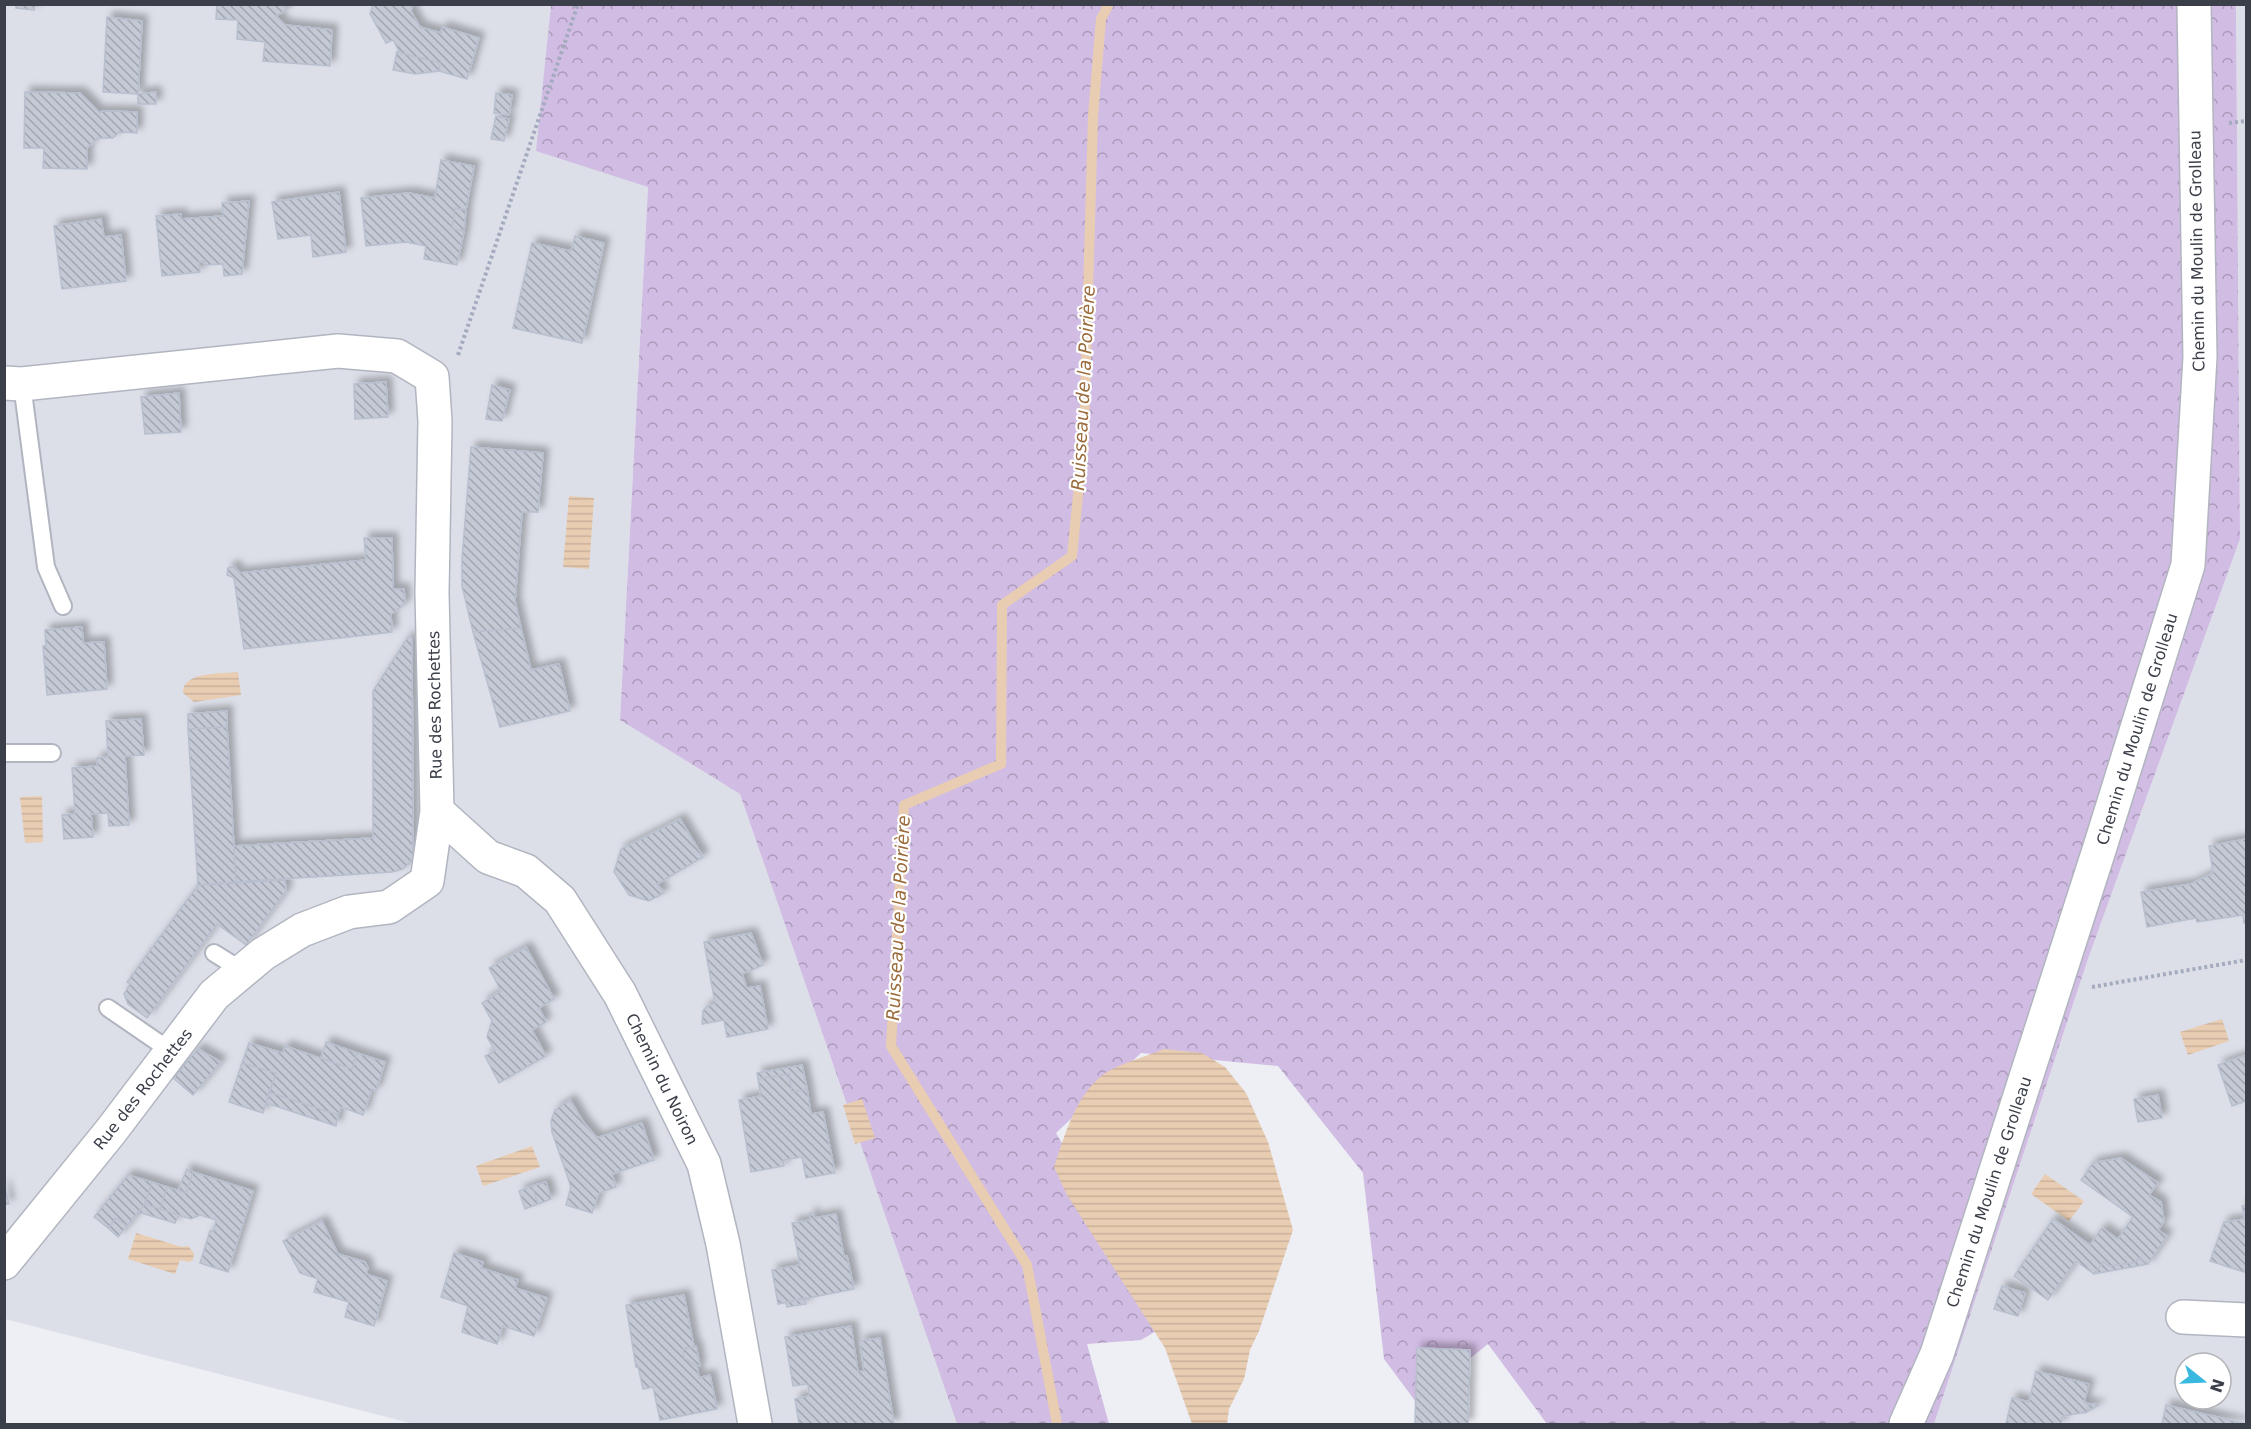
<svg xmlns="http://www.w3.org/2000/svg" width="2251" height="1429" font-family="'DejaVu Sans',sans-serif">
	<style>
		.residential { fill: #dcdfe8; fill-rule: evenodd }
		.forest { fill: url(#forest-crowns) }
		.water { fill: url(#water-rules) }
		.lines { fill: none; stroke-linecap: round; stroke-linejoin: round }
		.stream { stroke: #e9cdb2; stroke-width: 10 }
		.building { fill: url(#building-back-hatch); stroke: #b8bfcf; stroke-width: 1.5; filter: url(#shadow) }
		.lane-casing { stroke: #b1b5bf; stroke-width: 20 }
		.street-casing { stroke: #b1b5bf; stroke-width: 36 }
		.path { stroke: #a4abbf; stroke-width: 4; stroke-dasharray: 3 3; stroke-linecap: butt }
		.lane { stroke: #fff; stroke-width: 16 }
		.street { stroke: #fff; stroke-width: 33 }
		.labels { text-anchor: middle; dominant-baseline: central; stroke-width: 4.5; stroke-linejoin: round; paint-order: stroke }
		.street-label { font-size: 16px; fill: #3b3f49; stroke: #fff }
		.water-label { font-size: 18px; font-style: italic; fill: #9a6b3b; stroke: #fff }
	</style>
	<defs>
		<pattern id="forest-crowns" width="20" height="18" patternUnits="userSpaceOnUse" patternTransform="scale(1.5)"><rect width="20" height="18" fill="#d1bce3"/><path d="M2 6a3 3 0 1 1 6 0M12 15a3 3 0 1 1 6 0" fill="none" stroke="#ab9aba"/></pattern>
		<pattern id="water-rules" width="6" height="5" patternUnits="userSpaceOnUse" patternTransform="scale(1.5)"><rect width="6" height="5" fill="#e9cdb2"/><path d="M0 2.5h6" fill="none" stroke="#c9b19b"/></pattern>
		<pattern id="building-back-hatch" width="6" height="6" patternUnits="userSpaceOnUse" patternTransform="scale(1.5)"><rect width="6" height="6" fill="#c4c9d5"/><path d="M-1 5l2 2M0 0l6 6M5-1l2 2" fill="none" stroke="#a0a5af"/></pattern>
		<filter id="shadow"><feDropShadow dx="5.5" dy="-5.5" stdDeviation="3" flood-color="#0004"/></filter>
	</defs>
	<rect width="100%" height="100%" fill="#edeff5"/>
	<path class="residential" d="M4 5H551L537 151 648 186 620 720 740 794 957 1424H414L5 1319 4 70 6 61Z
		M2236 5H2246V1424H1934L2089 956 2240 539ZM2185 1363H2221V1399H2185Z"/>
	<path class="forest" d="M551 5H2236L2240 539 2089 956 1934 1424H1547L1488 1344 1416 1402 1384 1359 1363 1173 1278 1066 1141 1053 1056 1133 1132 1266 1180 1317 1141 1340 1087 1344 1109 1424H957L740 794 620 720 648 187 536 151Z"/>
	<path class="water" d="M569 496 594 498 589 569 563 567Z
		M238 672 241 695 194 702 183 693C182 671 222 674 238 672Z
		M42 796 43 842 25 843 20 797Z
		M2222 1019 2229 1041 2188 1055 2180 1032Z
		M1164 1049 1202 1053 1225 1067 1246 1093 1268 1142 1293 1230 1259 1331 1250 1350 1244 1379 1229 1409 1227 1424H1192L1165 1348 1067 1195 1054 1167C1065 1135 1075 1096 1104 1074 1116 1065 1148 1056 1164 1049Z
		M862 1099 875 1138 855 1144 843 1105Z
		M532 1146 540 1167 483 1186 476 1166Z
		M2045 1174 2084 1201 2069 1221 2031 1194Z
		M136 1233 182 1247 188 1246 194 1253 193 1260 189 1262 180 1260 175 1274 128 1259Z"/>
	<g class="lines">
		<path class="stream" d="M1057 1424 1027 1265 891 1046 904 805 1001 764 1002 605 1072 556 1084 434 1093 116 1101 19 1109 4"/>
	</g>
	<path class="building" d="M16 4H35L34 10 16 8Z
		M217 4H286V10L276 16 285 25 332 30 330 66 263 61 265 42 237 39 238 20 216 19Z
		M373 4H413L411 11 420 27 441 33 442 27 479 38 467 79 439 71 440 63 397 52 399 51 393 40 386 43 370 14Z
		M107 17 142 21 138 94 103 92Z
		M397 52 440 63 439 71 415 74 393 70Z
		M25 92 80 93 100 113 102 111 137 112V133L119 132 113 138H98L87 148V169L43 168 44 148H24Z
		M156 92V104H138V94Z
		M496 93 512 95 509 115 494 113Z
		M496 116 509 119 504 141 491 139Z
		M441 160 474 166 466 210 455 208 452 229 464 231 457 265 424 259 426 246 406 242 366 246 361 198 409 193 435 198Z
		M339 192 346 252 313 257 311 235 278 239 272 202Z
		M249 201 242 274 224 276 223 264 205 265 204 261 199 262 200 272 162 276 156 216 181 214V219L223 216 222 203Z
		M455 208 466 210 464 231 452 229Z
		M101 219 104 237 121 235 126 281 62 289 54 226Z
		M575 236 604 243 582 343 513 328 532 243 571 251Z
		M386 382 388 417 355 419 354 384Z
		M492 385 510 390 502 421 486 419Z
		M179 393 181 432 145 434 141 397Z
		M471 447 543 453 538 512H522L515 601 521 628 473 632 462 586V559Z
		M364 538H392L393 589H404L405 604 391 614 392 632 244 649 234 578 227 575 228 568 234 566 239 573 366 560Z
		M82 627 83 643 104 642 107 689 47 695 43 646H46L45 630Z
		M521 628 531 670 559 664 570 711 500 727 473 632Z
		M408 637 412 638 413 859 403 869 392 872 236 882 234 846 373 838V691Z
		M227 711V727L188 729V714Z
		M141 719 144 755 125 756 129 825 109 826 108 813 91 814 93 837 64 839 62 815 75 814 72 768 97 766V758L108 757 106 721Z
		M227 727 236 882 198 885 188 729Z
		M680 819 703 857 657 884 664 893 649 901 629 895 614 872 621 849Z
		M2246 839V923H2244L2243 915 2197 922 2196 918 2147 927 2141 892 2191 884 2213 873 2209 846Z
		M285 880 286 891 246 945 217 924 147 1018 128 1004 124 994 130 984 127 982 195 889 197 890 198 885Z
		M751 933 763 965 742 974 747 988 760 986 768 1029 727 1037 724 1020 702 1024 703 1011 706 1007 715 1003 704 942Z
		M526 947 554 999 539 1008 546 1022 532 1030 546 1056 499 1083 485 1056 495 1051 487 1037 492 1021 482 1003 501 991 489 968Z
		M326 1042 357 1053 352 1069 321 1058Z
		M249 1043 283 1053 285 1046 352 1069 357 1053 385 1062 376 1091 372 1089 363 1115 341 1107 338 1115 269 1092 276 1073 242 1063Z
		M198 1049 221 1062 193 1095 173 1078Z
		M2246 1055V1101L2232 1106 2218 1065Z
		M242 1063 276 1073 263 1113 229 1102Z
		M802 1065 807 1089 792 1092 789 1074 758 1079 757 1073Z
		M789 1074 792 1092 807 1089 811 1114 823 1112 835 1173 806 1178 802 1157 783 1160 784 1166 751 1172 739 1100 761 1096 758 1079Z
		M269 1092 338 1115 336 1126 266 1103Z
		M2158 1095 2162 1118 2138 1122 2134 1099Z
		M570 1100 584 1123 597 1138 642 1123 654 1160 612 1174 616 1187 599 1193 592 1213 566 1205 571 1187 552 1132 551 1121 555 1110Z
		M2121 1158 2158 1183 2149 1195 2161 1202 2164 1221 2158 1230 2167 1236 2148 1264 2139 1258 2136 1262 2110 1266 2103 1262 2094 1274 2076 1261 2048 1300 2014 1276 2053 1219 2090 1245 2102 1228 2118 1239 2133 1217 2081 1180 2093 1163Z
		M187 1169 193 1172 186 1193 178 1190Z
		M193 1172 253 1191 228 1272 200 1263 210 1231 214 1230 216 1220 200 1215 191 1219 160 1209 167 1187 186 1193Z
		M128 1175 152 1182 145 1204 127 1226 116 1218 108 1228 94 1217Z
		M152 1182 167 1187 160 1209 145 1204Z
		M546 1182 551 1199 538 1204 532 1186Z
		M4 1184 9 1204 4 1205Z
		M532 1186 538 1204 525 1209 519 1191Z
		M145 1204 179 1215 175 1223 138 1212Z
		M2246 1205V1267L2244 1272 2210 1261 2224 1222 2245 1219 2242 1206Z
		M810 1213H813L814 1218 836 1214 844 1257 847 1256 854 1289 778 1304 772 1270 800 1265 792 1223 810 1220Z
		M116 1218 127 1226 118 1237 108 1228Z
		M322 1221 338 1254 365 1262 368 1268 366 1274 387 1281 374 1326 345 1317 349 1302 314 1292 318 1279 300 1273 283 1241Z
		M454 1253 483 1262 481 1268 518 1280 515 1288 547 1298 534 1336 503 1326 497 1344 462 1332 468 1306 441 1297Z
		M2139 1258 2148 1264 2094 1274 2103 1262 2110 1266 2136 1262Z
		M2002 1286 2025 1293 2018 1316 1994 1309Z
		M684 1295 694 1347 683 1349 684 1358 697 1366 699 1378 710 1375 717 1409 660 1420 653 1387 643 1389 638 1366 636 1367 626 1305Z
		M805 1298 806 1304 787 1307 786 1302Z
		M851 1326 858 1372 864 1371 860 1341 880 1338 894 1424H799L795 1399 809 1396 808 1384 793 1386 785 1337Z
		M696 1346 700 1366H697L684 1358 683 1349Z
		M1417 1348 1470 1350 1468 1424H1415Z
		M2036 1371 2089 1384 2084 1402 2089 1404 2087 1412 2063 1416 2061 1424H2006L2012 1398 2029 1402Z
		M2089 1404 2099 1405 2087 1412Z
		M2166 1405 2246 1424H2162Z"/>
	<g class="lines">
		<defs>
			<path id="lane" d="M22 384 46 567 63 606
				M4 753H52
				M214 953 243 971
				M108 1008 172 1052"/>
			<path id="street" d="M4 383 22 384 338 351 397 356 432 377 435 421 432 593 437 811 427 881 389 907 349 912 302 930 263 954 214 995 111 1131 4 1263
				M437 811 488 857 526 871 560 900 620 994 704 1164 723 1244 755 1424
				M2183 1317 2246 1320
				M1906 1424 1937 1354 2100 847 2188 565 2200 357 2194 4"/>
		</defs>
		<use href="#lane" class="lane-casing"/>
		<use href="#street" class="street-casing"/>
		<path class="path" d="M2229 123 2246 121
			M458 355 578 4
			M2092 987 2246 960"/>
		<use href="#lane" class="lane"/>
		<use href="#street" class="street"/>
	</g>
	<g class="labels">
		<g class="street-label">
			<text transform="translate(2197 251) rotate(-91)">Chemin du Moulin de Grolleau</text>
			<text transform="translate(435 705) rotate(-91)">Rue des Rochettes</text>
			<text transform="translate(2137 729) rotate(-73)">Chemin du Moulin de Grolleau</text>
			<text transform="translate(662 1079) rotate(64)">Chemin du Noiron</text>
			<text transform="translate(143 1089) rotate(-52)">Rue des Rochettes</text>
			<text transform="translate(1989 1192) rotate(-72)">Chemin du Moulin de Grolleau</text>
		</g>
		<g class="water-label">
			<text transform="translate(1083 388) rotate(-87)">Ruisseau de la Poirière</text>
			<text transform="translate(898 918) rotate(-87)">Ruisseau de la Poirière</text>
		</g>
	</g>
	<rect width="2251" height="1429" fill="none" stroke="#3b3f49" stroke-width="12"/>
	<g transform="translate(2203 1381) rotate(108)"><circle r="28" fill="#ffffff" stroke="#b1b2b6" stroke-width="1.5"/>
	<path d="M0-4.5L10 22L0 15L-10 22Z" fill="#39b9e0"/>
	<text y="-9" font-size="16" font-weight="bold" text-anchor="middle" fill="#3b3f49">N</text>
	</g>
</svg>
